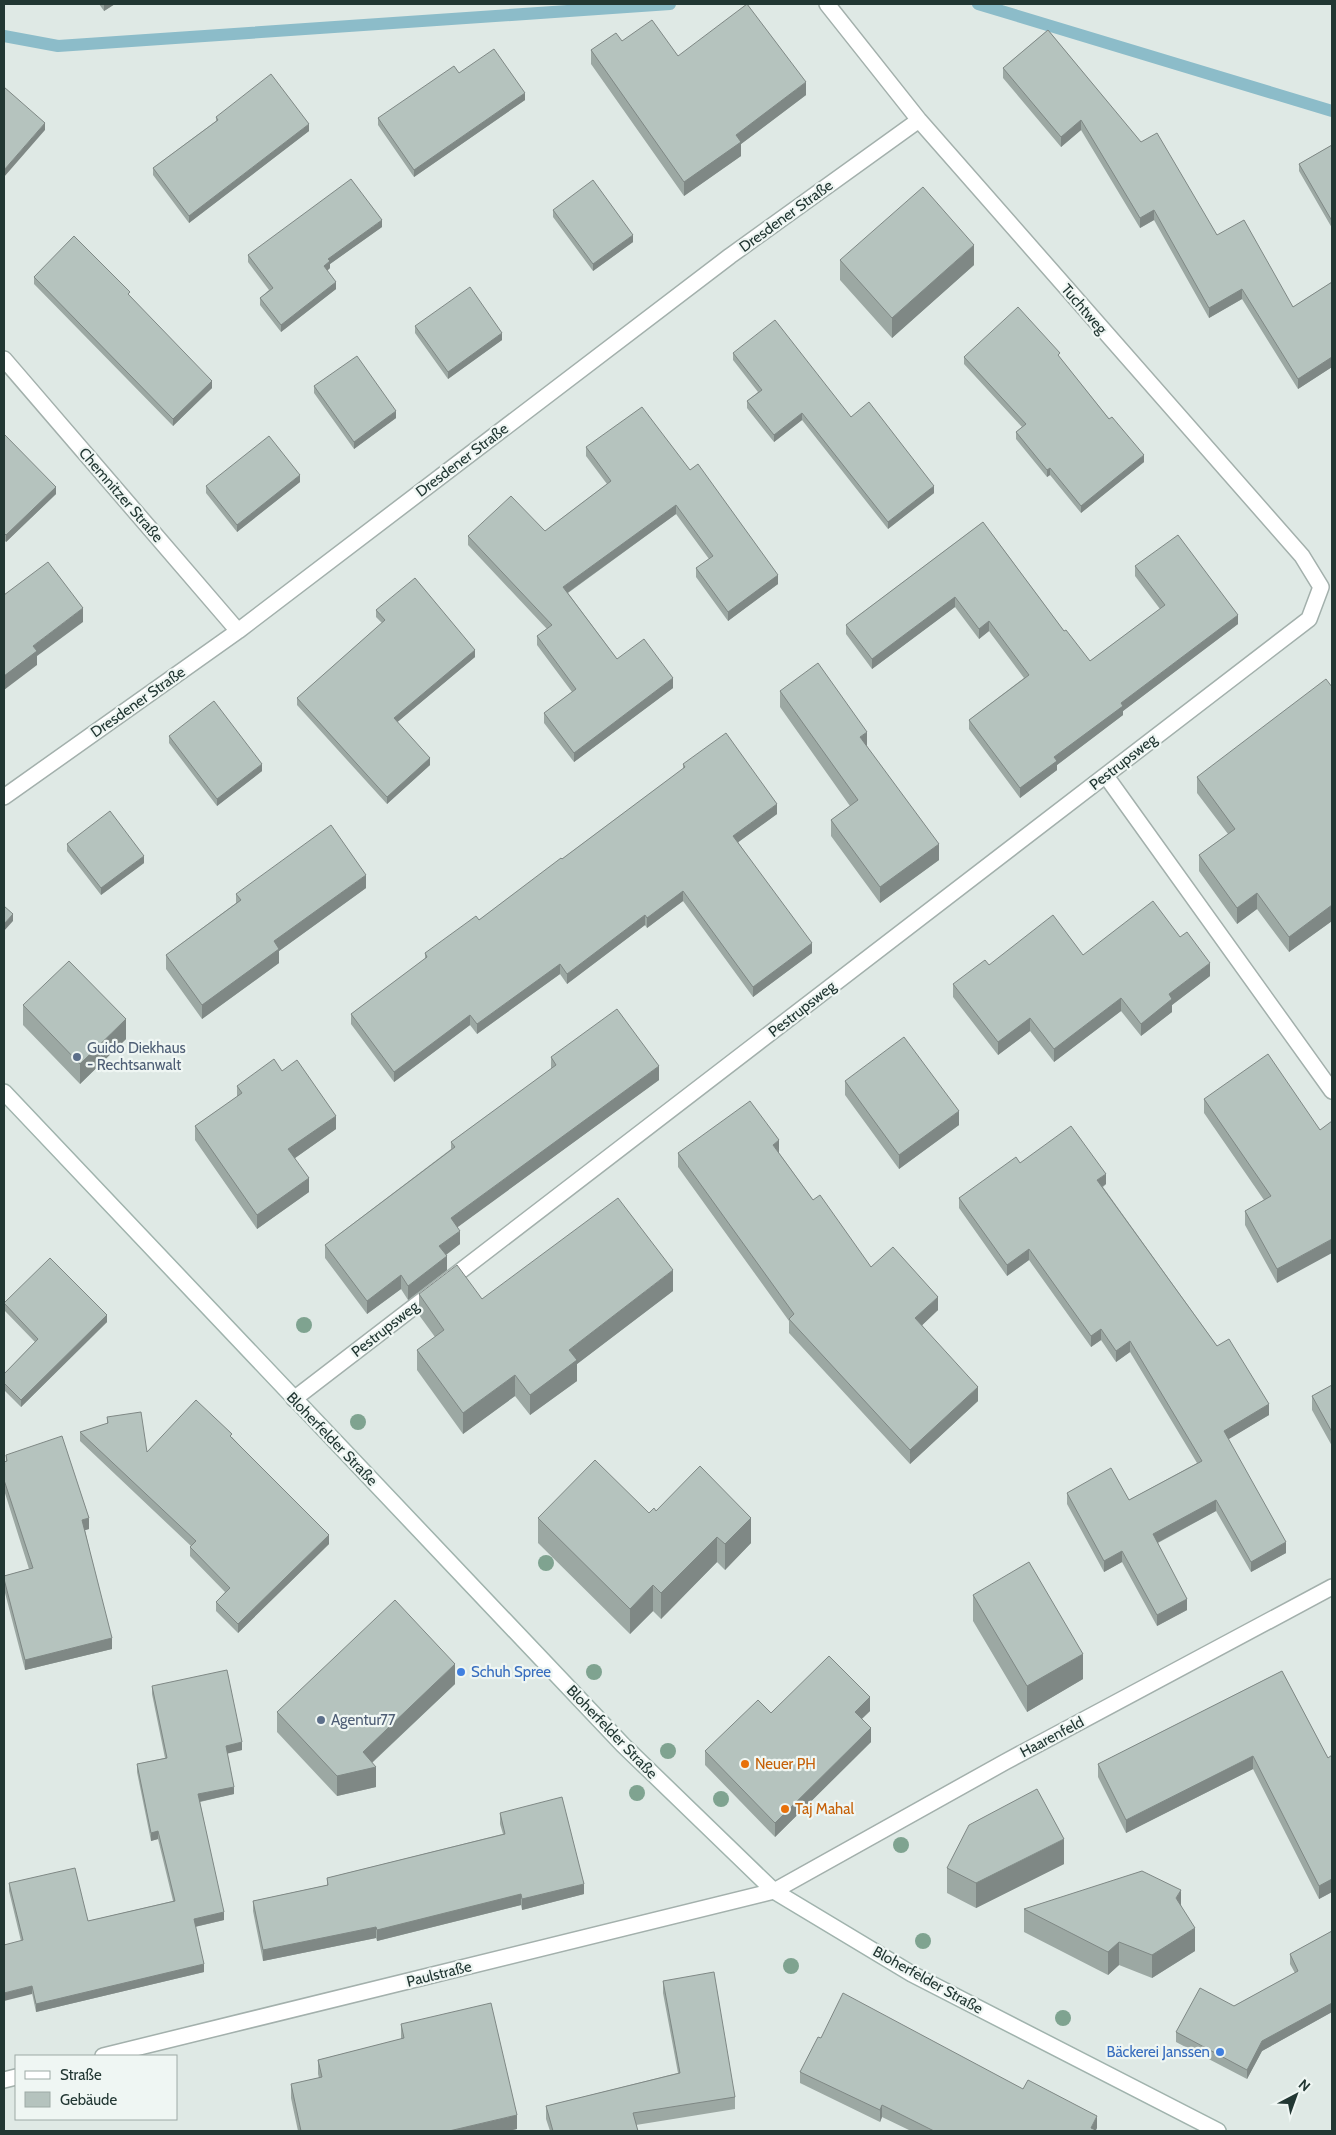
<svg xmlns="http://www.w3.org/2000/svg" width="1336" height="2135" font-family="Cabin,sans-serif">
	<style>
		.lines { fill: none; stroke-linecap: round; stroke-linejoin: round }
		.stream { stroke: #8cbcc9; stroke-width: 12 }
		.lane-casing { stroke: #a3b0ac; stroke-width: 18 }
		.street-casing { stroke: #a3b0ac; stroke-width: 18 }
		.secondary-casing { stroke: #a0b3ad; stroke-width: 18 }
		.lane { stroke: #fff; stroke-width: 15 }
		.street { stroke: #fff; stroke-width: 15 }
		.secondary { stroke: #fff; stroke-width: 15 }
		.tree { fill: #7fa390 }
		.wall { fill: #9ca8a3 }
		.shaded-wall { fill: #7f8885 }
		.building { fill: #b5c3be; stroke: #7f8885 }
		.service-dot { fill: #5c6f8a; stroke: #eff6f3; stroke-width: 2 }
		.shop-dot { fill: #3f7fe0; stroke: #eff6f3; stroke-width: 2 }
		.food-dot { fill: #e8710a; stroke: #eff6f3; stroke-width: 2 }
		.labels { text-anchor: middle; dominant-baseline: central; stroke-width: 4.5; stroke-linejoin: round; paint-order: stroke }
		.street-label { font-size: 15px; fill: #223733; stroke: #eff6f3 }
		.service-label { font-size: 15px; fill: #4e5e75; stroke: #eff6f3; text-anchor: start }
		.shop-label { font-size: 15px; fill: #366cbe; stroke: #eff6f3; text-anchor: start }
		.food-label { font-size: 15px; fill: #c56008; stroke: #eff6f3; text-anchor: start }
	</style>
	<rect width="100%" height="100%" fill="#dfe9e5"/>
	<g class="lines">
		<path class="stream" d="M978 4 1332 111
			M4 36 58 46 670 4"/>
		<defs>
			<path id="lane" d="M1106 776 1332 1091"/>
			<path id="street" d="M4 359 238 631
				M4 797 238 631 730 256 919 120
				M294 1399 1309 619 1321 587 1302 556 919 120 827 4
				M103 2056 774 1891 1005 1762 1332 1587
				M4 2080 16 2077"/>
			<path id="secondary" d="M4 1092 623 1745 774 1891 912 1974 1218 2131"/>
		</defs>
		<use href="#lane" class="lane-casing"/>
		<use href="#street" class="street-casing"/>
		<use href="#secondary" class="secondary-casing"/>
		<use href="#lane" class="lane"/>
		<use href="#street" class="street"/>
		<use href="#secondary" class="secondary"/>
	</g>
	<g class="tree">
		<circle cx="304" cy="1325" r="8"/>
		<circle cx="358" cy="1422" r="8"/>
		<circle cx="546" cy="1563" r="8"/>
		<circle cx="594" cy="1672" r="8"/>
		<circle cx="668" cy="1751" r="8"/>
		<circle cx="637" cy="1793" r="8"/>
		<circle cx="721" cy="1799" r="8"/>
		<circle cx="901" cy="1845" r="8"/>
		<circle cx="923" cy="1941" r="8"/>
		<circle cx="791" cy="1966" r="8"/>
		<circle cx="1063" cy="2018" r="8"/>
	</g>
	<path class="wall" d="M99 4H115L104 11Z
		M1048 30 1217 235 1293 307 1332 282V367L1298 389 1242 299 1209 318 1154 220 1140 228 1081 130 1061 147 1003 78V68Z
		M622 41 678 56 806 95 741 144V156L684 196 591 64V50Z
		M459 73 525 100 414 177 378 125V118Z
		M216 117 309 131 189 223 153 175V168L216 121Z
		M1332 145V228L1299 171V164Z
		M553 210 633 242 593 271 553 217Z
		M382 227 330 264V268L327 271 336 289 281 332 260 305V298L269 290 248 262V255Z
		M840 260 974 265 892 338 840 280Z
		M34 277 130 296 212 388 173 426 34 284Z
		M415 326 502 340 448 379 415 333Z
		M733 353 851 417 934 493 888 529 802 420 774 442 747 408V401L758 392 733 360Z
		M964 357 1060 358 1144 462 1081 513 1050 475 1047 477 1016 439V432L1022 427 964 364Z
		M314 386 396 418 354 449 314 393Z
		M4 434 56 494 6 542 4 540Z
		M586 447 690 470 778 584 728 621 696 577V568L709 559 676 514 568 593 617 659 673 688 574 762 544 723V713L572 692 537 645V636L547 629 468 545V536L545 531 607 484 586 456Z
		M300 482 237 532 206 493V486Z
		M983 522 1064 631 1090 661 1160 609 1135 576V566L1238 624 1123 711V715L1057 765V770L1020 798 969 729V720L1024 678 989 631 979 639 955 607 872 669 846 634V625Z
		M376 610 475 657 397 722 430 765 387 804 297 705V698L382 623 376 617Z
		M1332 687V921L1289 952 1257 909 1237 924 1199 871V855L1228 834 1197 793V777Z
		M780 691 867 746 939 860 880 903 831 836V820L850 806 780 707Z
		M169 736 262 771 217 806 169 743Z
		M683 764 777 814 738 842 812 953 753 997 683 901 647 928 645 925 567 984 560 974 477 1034 470 1025 394 1082 351 1024V1014L425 959V953L479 920 562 859 683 769Z
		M67 844 144 863 101 895 67 851Z
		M366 888 279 951V963L202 1019 166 969V955L236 903V894Z
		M1083 955 1210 976 1172 1005V1012L1141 1036 1121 1011 1054 1062 1030 1031 998 1055 953 997V984L989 965Z
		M23 1005 126 1039 80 1084 23 1025Z
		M551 1057 659 1080 457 1227 460 1244 446 1255 447 1270 408 1300 401 1289 367 1314 325 1258V1245L451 1149V1142L551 1069Z
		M282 1071 336 1129 295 1158 309 1192 257 1229 195 1140V1126L237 1097V1086Z
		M845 1081 959 1125 899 1169 845 1095Z
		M1204 1099 1320 1130 1277 1283 1245 1225V1211L1264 1200 1204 1113Z
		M678 1153H779L813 1200 871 1267 938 1310 922 1325 978 1401 910 1464 789 1333V1321L678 1167Z
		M1020 1163 1106 1184 1103 1187 1217 1346 1269 1415 1228 1439 1286 1553 1251 1572 1216 1511 1158 1543 1187 1610 1157 1626 1122 1562 1104 1572 1067 1504V1493L1129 1500 1197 1463 1130 1352 1116 1362 1101 1340 1091 1347 1029 1260 1007 1276 959 1208V1198Z
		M673 1291 577 1364V1381L530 1415 515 1396 463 1434 417 1370V1350L435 1337 419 1315V1294L482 1299Z
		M4 1303 107 1322 21 1407 4 1390V1374L35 1342 4 1310Z
		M1332 1385V1446L1312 1410V1396Z
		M107 1417 147 1452 232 1437 329 1544 238 1633 216 1611V1602L225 1592 190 1556V1547L191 1546 80 1441V1432L107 1424Z
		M6 1455 89 1529 85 1530 112 1649 25 1670 4 1589V1576L29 1569 4 1490V1462L6 1461Z
		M656 1511 751 1543 725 1570 717 1562 661 1619 653 1611 630 1634 538 1543V1518L649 1513Z
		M973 1595 1083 1679 1027 1712 973 1621Z
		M1282 1671 1328 1758 1332 1755V1892L1319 1899 1253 1769 1126 1833 1098 1777V1764Z
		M455 1684 372 1763 376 1787 337 1796 277 1732V1712Z
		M152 1686 242 1750 227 1753 234 1794 200 1802 224 1920 195 1927 204 1972 36 2012 21 1941 9 1891V1883L88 1921 173 1901 158 1839 151 1841 137 1772V1764L165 1758 152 1694Z
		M870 1711 862 1719 871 1742 775 1837 705 1765V1751L771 1713Z
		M500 1813 584 1894 522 1910 521 1905 377 1941 376 1938 263 1961 253 1911V1901L327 1885V1878L503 1834 500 1824Z
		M1064 1864 976 1908 947 1893V1868Z
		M1181 1905 1195 1951 1152 1978 1119 1965 1108 1975 1024 1932V1909Z
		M1332 1931V2012L1262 2051 1247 2079 1176 2042V2032L1234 2006 1295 1973 1290 1964V1954Z
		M663 1981 735 2097V2109L636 2125 638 2131H550L546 2119V2106L678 2073 663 1993Z
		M401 2024 517 2129 508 2131H298L291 2098V2084L319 2078 318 2074V2060L401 2039Z
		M821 2038 1097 2128 1096 2130 1098 2131H911L882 2117 880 2122 800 2083V2072Z"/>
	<path class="shaded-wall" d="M104 4H115L104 11Z
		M806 82V95L741 144V156L684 196V182L736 135Z
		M525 93V100L414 177V170Z
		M1081 120V130L1061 147V137Z
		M45 123V130L4 177V170Z
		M309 124V131L189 223V216Z
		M1154 210V220L1140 228V218Z
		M382 220V227L330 264V268L324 273V266L328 259Z
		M633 235V242L593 271V264Z
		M974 245V265L892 338V318Z
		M336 282V289L281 332V325Z
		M1242 289V299L1209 318V308Z
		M502 333V340L448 379V372Z
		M1332 357V367L1298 389V379Z
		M212 381V388L173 426V419Z
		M396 411V418L354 449V442Z
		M802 413V420L774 442V435Z
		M1144 455V462L1081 513V506Z
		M1050 468V475L1047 477V470Z
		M300 475V482L237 532V525Z
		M934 486V493L888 529V522Z
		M56 487V494L6 542V535Z
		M676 505V514L563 596V587Z
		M778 575V584L728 621V612Z
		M955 597V607L872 669V659Z
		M83 608V622L37 656V665L4 690V676L33 646Z
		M1238 615V624L1123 711V715L1057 765V770L1020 798V788L1054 757 1121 703Z
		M989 621V631L979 639V629Z
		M475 650V657L394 725V718Z
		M673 678V688L574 762V753Z
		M867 732V748L860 737Z
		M430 758V765L387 804V797Z
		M262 764V771L217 806V799Z
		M777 804V814L733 846V836Z
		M939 844V860L880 903V887Z
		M144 856V863L101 895V888Z
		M366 875V888L279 951V963L202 1019V1005L274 941Z
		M683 891V901L647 928V918Z
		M1257 893V909L1237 924V908Z
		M1332 905V921L1289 952V937Z
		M13 914V921L4 931V924Z
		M645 915V925L567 984V974Z
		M812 943V953L753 997V987Z
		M1210 963V976L1172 1005V1012L1141 1036V1024L1169 994Z
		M560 964V974L477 1034V1024Z
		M1121 998V1011L1054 1062V1049Z
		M470 1015V1025L394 1082V1072Z
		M1030 1018V1031L998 1055V1042Z
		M126 1019V1039L80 1084V1064Z
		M659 1066V1080L451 1232V1218Z
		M959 1111V1125L899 1169V1155Z
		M336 1116V1129L288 1163V1149Z
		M779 1140V1154L773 1145Z
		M1106 1174V1184L1097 1190V1180Z
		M309 1178V1192L257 1229V1215Z
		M460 1231V1244L439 1260V1246Z
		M1332 1239V1253L1277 1283V1269Z
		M1029 1249V1260L1007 1276V1265Z
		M447 1256V1270L408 1300V1286Z
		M673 1270V1291L577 1364V1381L530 1415V1395L569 1350Z
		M401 1275V1289L367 1314V1301Z
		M938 1297V1310L915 1332V1318Z
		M107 1315V1322L21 1407V1400Z
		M1101 1329V1340L1091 1347V1336Z
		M1130 1341V1352L1116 1362V1351Z
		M515 1375V1396L463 1434V1413Z
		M978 1387V1401L910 1464V1450Z
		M1269 1404V1415L1224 1442V1431Z
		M1216 1500V1511L1153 1545V1534Z
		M89 1518V1529L82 1531V1520Z
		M751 1518V1543L725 1570V1544Z
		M329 1535V1544L238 1633V1624Z
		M717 1537V1562L661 1619V1593Z
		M1286 1542V1553L1251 1572V1562Z
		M1122 1551V1562L1104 1572V1561Z
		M653 1585V1611L630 1634V1609Z
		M1187 1599V1610L1157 1626V1615Z
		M112 1638V1649L25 1670V1660Z
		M1083 1654V1679L1027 1712V1686Z
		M455 1664V1684L365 1769 376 1767V1787L337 1796V1776Z
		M870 1697V1711L855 1725V1712Z
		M871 1728V1742L775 1837V1823Z
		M242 1742V1750L226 1754V1746Z
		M1253 1756V1769L1126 1833V1820Z
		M234 1787V1794L198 1802V1794Z
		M158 1831V1839L151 1841V1833Z
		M1064 1839V1864L976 1908V1883Z
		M1332 1879V1892L1319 1899V1886Z
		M584 1884V1894L522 1910V1899Z
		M1181 1890V1913L1176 1898Z
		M521 1894V1905L377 1941V1930Z
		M224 1912V1920L194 1927V1919Z
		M376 1927V1938L263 1961V1950Z
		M1195 1928V1951L1152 1978V1955Z
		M1119 1942V1965L1108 1975V1952Z
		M204 1964V1972L36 2012V2004Z
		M32 1986V1994L4 2001V1993Z
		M1332 2003V2012L1262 2051 1247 2079V2070L1262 2041Z
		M882 2105V2117L880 2122V2110Z
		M517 2115V2129L508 2131H449Z
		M1097 2116V2128L1095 2131 1091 2128Z"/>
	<path class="building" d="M747 4 806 82 736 135 741 142 684 182 591 50 616 33 622 41 652 20 678 56Z
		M1048 30 1141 142 1157 133 1217 235 1244 220 1293 307 1332 282V357L1298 379 1242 289 1209 308 1154 210 1140 218 1081 120 1061 137 1003 68Z
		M494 49 525 93 414 170 378 118 454 66 459 73Z
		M271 74 309 124 189 216 153 168 218 120 216 117Z
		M4 87 45 123 4 170Z
		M1332 145V221L1299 164Z
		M351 179 382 220 328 259 330 261 324 266 336 282 281 325 260 298 273 288 248 255Z
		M593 180 633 235 593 264 553 210Z
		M923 187 974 245 892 318 840 260Z
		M74 236 130 292 128 294 212 381 173 419 34 277Z
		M470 287 502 333 448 372 415 326Z
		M1018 307 1060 353 1058 355 1109 419 1112 417 1144 455 1081 506 1050 468 1047 470 1016 432 1026 424 964 357Z
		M775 320 851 417 869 402 934 486 888 522 802 413 774 435 747 401 762 390 733 353Z
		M357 356 396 411 354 442 314 386Z
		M642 407 690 470 698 464 778 575 728 612 696 568 713 556 676 505 563 587 617 659 644 639 673 678 574 753 544 713 576 689 537 636 552 625 468 536 511 496 545 531 611 481 586 447Z
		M4 434 56 487 6 535 4 533Z
		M269 436 300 475 237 525 206 486Z
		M983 522 1064 631 1066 630 1090 661 1165 605 1135 566 1178 535 1238 615 1121 703 1123 706 1054 757 1057 761 1020 788 969 720 1029 675 989 621 979 629 955 597 872 659 846 625Z
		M48 562 83 608 33 646 37 651 4 676V595Z
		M415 578 475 650 394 718 430 758 387 797 297 698 385 620 376 610Z
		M818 663 867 732 860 737 939 844 880 887 831 820 858 800 780 691Z
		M1326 679 1332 687V905L1289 937 1257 893 1237 908 1199 855 1235 829 1197 777Z
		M214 701 262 764 217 799 169 736Z
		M726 733 777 804 733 836 812 943 753 987 683 891 647 918 645 915 567 974 560 964 477 1024 470 1015 394 1072 351 1014 427 957 425 953 476 916 479 920 561 858 562 859 685 767 683 764Z
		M110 811 144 856 101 888 67 844Z
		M331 825 366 875 274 941 279 949 202 1005 166 955 241 900 236 894Z
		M1153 901 1180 937 1187 932 1210 963 1169 994 1172 999 1141 1024 1121 998 1054 1049 1030 1018 998 1042 953 984 985 960 989 965 1053 915 1083 955Z
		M4 906 13 914 4 924Z
		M69 961 126 1019 80 1064 23 1005Z
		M617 1009 659 1066 451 1218 460 1231 439 1246 447 1256 408 1286 401 1275 367 1301 325 1245 455 1147 451 1142 556 1065 551 1057Z
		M904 1037 959 1111 899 1155 845 1081Z
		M1268 1054 1320 1130 1332 1121V1239L1277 1269 1245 1211 1271 1196 1204 1099Z
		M274 1059 282 1071 297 1060 336 1116 288 1149 309 1178 257 1215 195 1126 242 1093 237 1086Z
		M750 1101 779 1140 773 1145 813 1200 820 1195 871 1267 893 1247 938 1297 915 1318 978 1387 910 1450 789 1319 794 1314 678 1153Z
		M1071 1126 1106 1174 1097 1180 1217 1346 1229 1339 1269 1404 1224 1431 1286 1542 1251 1562 1216 1500 1153 1534 1187 1599 1157 1615 1122 1551 1104 1561 1067 1493 1111 1468 1129 1500 1202 1461 1130 1341 1116 1351 1101 1329 1091 1336 1029 1249 1007 1265 959 1198 1016 1157 1020 1163Z
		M618 1198 673 1270 569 1350 577 1360 530 1395 515 1375 463 1413 417 1350 444 1330 419 1294 457 1265 482 1299Z
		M50 1258 107 1315 21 1400 4 1383V1374L38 1339 4 1303Z
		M1332 1385V1432L1312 1396Z
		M196 1400 232 1434 230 1436 329 1535 238 1624 216 1602 230 1588 190 1547 196 1541 80 1432 108 1423 107 1417 141 1412 147 1452Z
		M62 1436 89 1518 82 1520 112 1638 25 1660 4 1579V1576L33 1568 4 1480V1462L7 1461 6 1455Z
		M595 1460 649 1513 654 1508 656 1511 700 1466 751 1518 725 1544 717 1537 661 1593 653 1585 630 1609 538 1518Z
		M1029 1562 1083 1654 1027 1686 973 1595Z
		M395 1600 455 1664 363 1752 376 1767 337 1776 277 1712Z
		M829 1656 870 1697 855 1712 871 1728 775 1823 705 1751 758 1700 771 1713Z
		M227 1670 242 1742 226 1746 234 1787 198 1794 224 1912 194 1919 204 1964 36 2004 32 1986 4 1993V1945L23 1940 9 1883 75 1868 88 1921 175 1901 158 1831 151 1833 137 1764 167 1758 152 1686Z
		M1282 1671 1328 1758 1332 1755V1879L1319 1886 1253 1756 1126 1820 1098 1764Z
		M1037 1789 1064 1839 976 1883 947 1868 969 1825Z
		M562 1797 584 1884 522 1899 521 1894 377 1930 376 1927 263 1950 253 1901 328 1885 327 1878 505 1834 500 1813Z
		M1142 1871 1181 1890 1176 1898 1195 1928 1152 1955 1119 1942 1108 1952 1024 1909Z
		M1332 1931V2003L1262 2041 1247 2070 1176 2032 1200 1988 1234 2006 1298 1971 1290 1954Z
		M714 1972 735 2097 633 2113 638 2131H553L546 2106 680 2073 663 1981Z
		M843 1993 1023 2089 1028 2080 1097 2116 1091 2128 1098 2131H934L882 2105 880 2110 800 2072 818 2037 821 2038Z
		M491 2003 517 2115 449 2131H301L291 2084 322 2077 318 2060 404 2038 401 2024Z"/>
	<g class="service-dot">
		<circle cx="77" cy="1057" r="5"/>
		<circle cx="321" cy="1720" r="5"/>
	</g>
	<g class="shop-dot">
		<circle cx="461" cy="1672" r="5"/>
		<circle cx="1220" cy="2052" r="5"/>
	</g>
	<g class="food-dot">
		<circle cx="745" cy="1764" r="5"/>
		<circle cx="785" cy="1809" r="5"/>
	</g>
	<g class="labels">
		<g class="street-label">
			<text transform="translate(786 216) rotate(-36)">Dresdener Straße</text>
			<text transform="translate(1084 309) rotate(49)">Tuchtweg</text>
			<text transform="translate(462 460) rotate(-37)">Dresdener Straße</text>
			<text transform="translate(121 495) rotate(49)">Chemnitzer Straße</text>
			<text transform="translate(138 702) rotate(-35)">Dresdener Straße</text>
			<text transform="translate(1123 762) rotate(-38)">Pestrupsweg</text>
			<text transform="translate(802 1009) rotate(-38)">Pestrupsweg</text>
			<text transform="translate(385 1329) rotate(-38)">Pestrupsweg</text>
			<text transform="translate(332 1439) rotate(46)">Bloherfelder Straße</text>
			<text transform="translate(612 1732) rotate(46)">Bloherfelder Straße</text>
			<text transform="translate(1052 1737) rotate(-28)">Haarenfeld</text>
			<text transform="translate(439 1974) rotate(-14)">Paulstraße</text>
			<text transform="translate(928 1980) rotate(29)">Bloherfelder Straße</text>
		</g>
		<g class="service-label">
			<text x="87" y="1048">Guido Diekhaus<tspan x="87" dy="17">- Rechtsanwalt</tspan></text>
			<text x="331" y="1720">Agentur77</text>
		</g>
		<g class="shop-label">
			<text x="471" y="1672">Schuh Spree</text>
			<text x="1210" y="2052" text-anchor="end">Bäckerei Janssen</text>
		</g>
		<g class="food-label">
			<text x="755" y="1764">Neuer PH</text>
			<text x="795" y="1809">Taj Mahal</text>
		</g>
	</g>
	<rect width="1336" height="2135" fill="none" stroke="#223733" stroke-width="10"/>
	<rect x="15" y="2055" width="162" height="65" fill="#eff6f3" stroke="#9daaa6"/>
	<rect x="25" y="2071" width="25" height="8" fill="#ffffff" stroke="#9daaa6"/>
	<text x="60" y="2080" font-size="15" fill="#223733">Straße</text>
	<rect x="25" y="2092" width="25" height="15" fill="#b5c3be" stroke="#9daaa6"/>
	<text x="60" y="2105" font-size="15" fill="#223733">Gebäude</text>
	<g transform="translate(1296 2095) rotate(41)" stroke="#eff6f3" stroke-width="4" paint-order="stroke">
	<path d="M0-4L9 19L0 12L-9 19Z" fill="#223733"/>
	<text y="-8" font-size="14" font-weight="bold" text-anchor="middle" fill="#223733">N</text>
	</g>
</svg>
